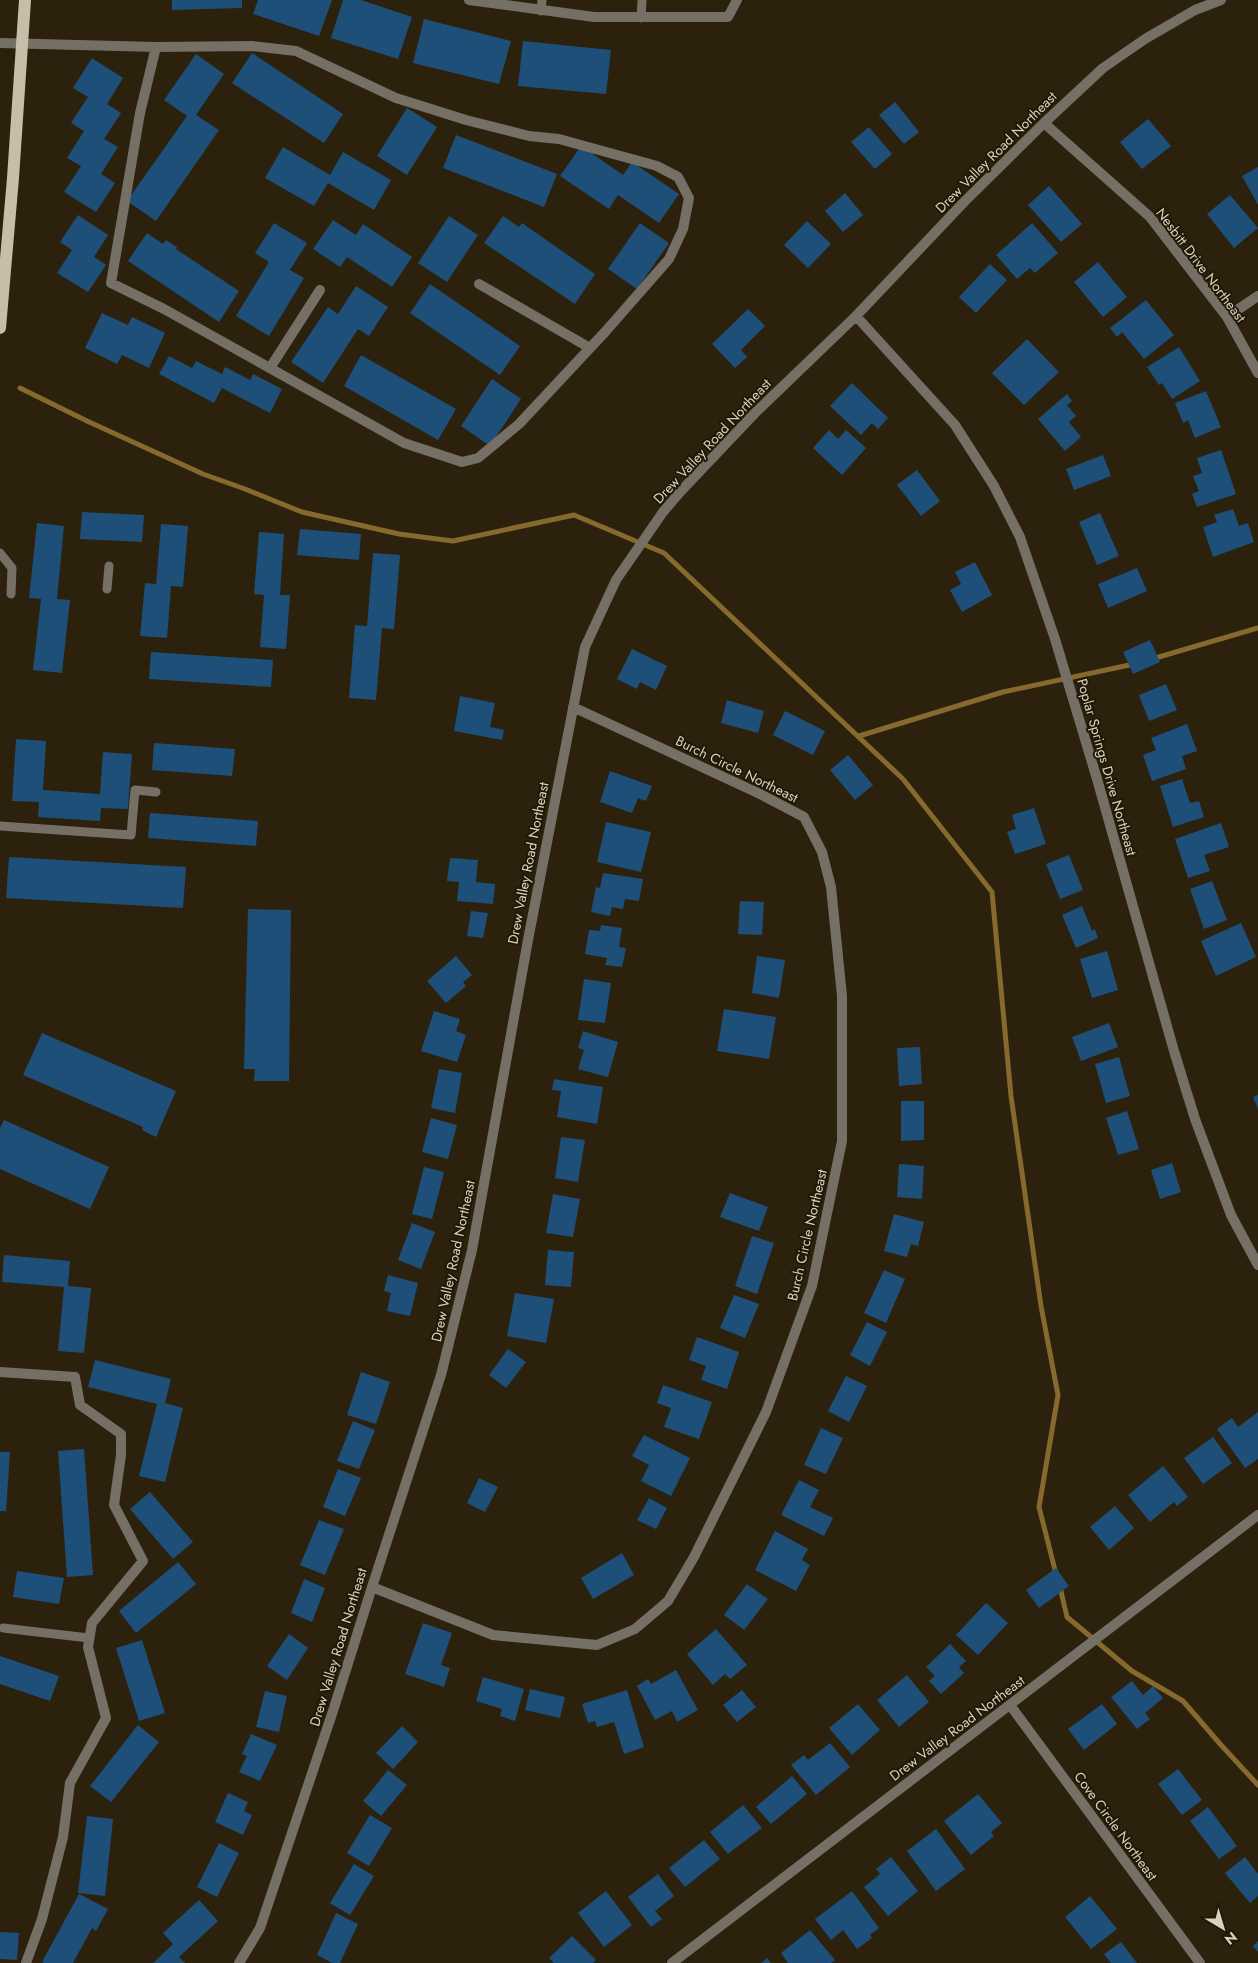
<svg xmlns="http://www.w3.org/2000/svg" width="1258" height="1963" font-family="Jost,sans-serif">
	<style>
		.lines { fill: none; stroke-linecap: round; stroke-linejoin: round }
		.stream { stroke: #86692c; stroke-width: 5 }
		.building { fill: #1e4f78 }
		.lane { stroke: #756f65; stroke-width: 9 }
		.street { stroke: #756f65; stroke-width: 10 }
		.primary { stroke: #c8bda8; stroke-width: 12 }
		.labels { text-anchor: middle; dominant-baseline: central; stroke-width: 4; stroke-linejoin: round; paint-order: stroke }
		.street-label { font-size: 14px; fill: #d8d2c5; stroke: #221804 }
	</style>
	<rect width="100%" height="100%" fill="#2c210c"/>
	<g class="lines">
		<path class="stream" d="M20 388 87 421 203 474 245 489 302 512 399 534 453 541 574 515 664 553 903 779 992 892 1011 1096 1041 1306 1058 1395 1039 1507 1056 1574
			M1152 659 1258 628
			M859 736 1003 692 1134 664
			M1060 1587 1067 1617 1132 1671 1183 1701 1221 1745 1258 1785"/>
	</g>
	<path class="building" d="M172 0H242V8L172 10Z
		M258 0H332L319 36 253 14Z
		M343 0H361L412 17 398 59 331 38Z
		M424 19 511 41 499 84 413 63Z
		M523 41 611 50 606 94 518 86Z
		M252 53 343 114 324 143 232 83Z
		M196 54 224 74 196 115 219 130 156 221 127 201 187 116 164 100Z
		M92 58 123 78 107 104 121 113 104 139 118 147 101 174 115 183 96 212 64 192 81 166 67 158 84 131 71 123 88 97 73 88Z
		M895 102 919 132 904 144 879 115Z
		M407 108 437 127 407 175 377 156Z
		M1148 119 1171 146 1142 169 1120 142Z
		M869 127 892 154 875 169 851 142Z
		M456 135 557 174 544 207 443 168Z
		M581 146 623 175 632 162 679 194 659 223 618 195 609 209 560 176Z
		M283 147 330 175 343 152 391 180 374 210 328 183 314 206 265 178Z
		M1258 167V205L1242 176Z
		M1049 186 1082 224 1061 242 1028 205Z
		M845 193 863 215 843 232 825 211Z
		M1230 195 1258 228 1234 248 1207 214Z
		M78 215 108 235 94 257 106 265 88 292 57 273 72 250 60 242Z
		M449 216 478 235 447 282 418 263Z
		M503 216 519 227 522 223 595 274 575 304 484 243Z
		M333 220 356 235 363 224 412 257 392 287 347 257 340 267 313 249Z
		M807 221 831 244 808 268 784 245Z
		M274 223 307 243 290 270 304 278 269 336 236 316 269 262 255 253Z
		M640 223 669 243 637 289 608 269Z
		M1032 223 1058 253 1035 273 1030 268 1017 279 996 255Z
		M147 233 163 244 166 240 177 247 176 249 239 291 219 322 128 261Z
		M1098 262 1127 297 1103 317 1074 282Z
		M990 264 1007 280 976 313 959 297Z
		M430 284 520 346 500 375 410 313Z
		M356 286 388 307 369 336 358 329 323 383 291 362 328 307 338 314Z
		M1146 300 1174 335 1144 359 1122 332 1117 337 1110 328Z
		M748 309 765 326 741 350 747 357 735 368 712 344Z
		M102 313 128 325 132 317 165 333 149 368 122 355 117 364 85 348Z
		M1027 339 1059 372 1024 405 992 373Z
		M1179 347 1200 381 1172 399 1162 383 1159 385 1147 367Z
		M361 355 456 409 438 440 344 386Z
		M169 356 192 368 196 361 222 374 225 367 250 380 253 374 282 389 270 413 222 388 214 403 159 374Z
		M492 379 521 399 490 446 461 426Z
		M852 383 888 418 878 429 872 423 861 435 830 406Z
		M1206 391 1221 427 1195 438 1188 420 1183 423 1175 403Z
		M1067 394 1072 401 1067 405 1076 416 1069 422 1081 437 1065 451 1038 419Z
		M829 430 838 439 846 430 866 448 842 475 813 448Z
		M1221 450 1236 494 1197 507 1192 494 1199 491 1193 476 1202 473 1197 458Z
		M1103 455 1111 476 1074 490 1066 469Z
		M917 470 940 501 921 516 897 485Z
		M1233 509 1239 526 1248 523 1254 542 1213 557 1203 527 1217 522 1214 515Z
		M82 512 144 515 142 542 80 539Z
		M1100 513 1119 556 1097 565 1079 522Z
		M37 523 64 526 57 599 70 600 62 673 33 670 41 599 29 598Z
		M161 524 188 526 183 587 171 586 167 638 140 636 145 583 156 584Z
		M300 529 361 534 359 560 297 555Z
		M259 532 284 534 280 595H290L286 649 260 647 264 595 254 594Z
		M373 553 400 555 394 629 382 628 376 700 349 698 355 625 367 626Z
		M975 562 992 595 962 612 950 590 961 584 955 572Z
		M1137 568 1147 591 1108 608 1098 584Z
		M1150 640 1160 662 1133 674 1123 652Z
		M632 649 667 666 656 690 640 682 637 689 617 679Z
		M151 652 273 660 271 687 149 679Z
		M1166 684 1177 710 1149 721 1139 695Z
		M460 696 495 703 490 727 504 730 502 740 454 731Z
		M727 700 764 711 758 733 721 723Z
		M785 711 825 731 813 755 773 735Z
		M1187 724 1197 751 1182 756 1186 769 1152 781 1143 755 1156 750 1151 738Z
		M16 739 46 741 43 790 100 794 103 752 132 754 128 809 101 808 100 821 38 817 39 802 12 801Z
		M154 743 235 749 232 776 152 770Z
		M848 755 873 785 855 800 830 770Z
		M610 771 652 786 646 801 638 798 632 813 600 802Z
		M1182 779 1190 803 1199 801 1204 817 1173 827 1160 786Z
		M1034 808 1046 844 1015 854 1007 832 1016 829 1012 815Z
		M150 813 258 821 256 846 148 838Z
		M606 822 651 832 641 872 597 862Z
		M1221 823 1229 847 1204 855 1210 871 1188 878 1175 839Z
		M1069 855 1083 890 1060 899 1046 864Z
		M9 857 186 867 183 908 6 898Z
		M450 858 478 860 476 882 495 884 493 904 457 901 459 882 447 881Z
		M603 873 643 879 639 901 625 899 623 909 612 907 610 916 591 912 596 887 600 888Z
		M1212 881 1227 920 1204 929 1190 889Z
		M740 901 764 902 762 935 738 934Z
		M1082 906 1092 931 1095 929 1098 938 1076 948 1062 915Z
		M248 909 291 910 289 1081H254L255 1069H244Z
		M471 911 488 913 483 938 467 936Z
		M1241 923 1256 957 1216 976 1201 941Z
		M601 925 622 928 619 947 626 948 622 967 605 965 607 958 585 954 589 930 600 931Z
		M1107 951 1118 990 1092 998 1080 959Z
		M456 956 472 975 463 982 466 986 446 1003 427 981Z
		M757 956 785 960 779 998 752 993Z
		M584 979 611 983 605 1023 578 1020Z
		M724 1009 776 1017 769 1059 717 1051Z
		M434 1011 460 1019 456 1031 466 1035 457 1062 421 1051Z
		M1109 1023 1118 1047 1081 1061 1072 1037Z
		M583 1031 618 1042 608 1077 578 1069 584 1050 578 1048Z
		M42 1033 176 1091 156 1137 142 1130 143 1127 23 1075Z
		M920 1047 922 1084 899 1086 897 1048Z
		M1119 1057 1130 1096 1106 1103 1095 1064Z
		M439 1069 462 1073 455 1113 431 1108Z
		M554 1079 603 1087 597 1124 557 1117 561 1091 552 1090Z
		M1258 1095V1109L1253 1097Z
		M901 1101H924V1140L901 1141Z
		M1127 1111 1139 1149 1118 1155 1106 1118Z
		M431 1118 457 1125 448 1159 422 1152Z
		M4 1120 109 1167 90 1209 0 1169V1128Z
		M561 1137 585 1140 578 1182 555 1178Z
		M1172 1163 1181 1192 1160 1199 1151 1170Z
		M899 1164 924 1166 922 1199 897 1197Z
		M424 1167 444 1172 432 1219 412 1214Z
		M730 1193 768 1207 759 1231 720 1217Z
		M553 1194 580 1199 573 1237 546 1233Z
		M894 1214 924 1222 918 1246 911 1244 907 1257 884 1251Z
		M412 1223 435 1232 421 1269 398 1260Z
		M752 1236 774 1243 757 1294 735 1286Z
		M548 1250 574 1252 571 1287 545 1285Z
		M4 1255 70 1261 68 1286 91 1288 84 1353 58 1351 64 1287 2 1282Z
		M884 1270 905 1279 886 1323 864 1313Z
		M388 1275 418 1283 410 1316 387 1311 391 1293 384 1291Z
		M515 1293 554 1299 546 1343 507 1336Z
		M734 1295 759 1304 745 1338 720 1328Z
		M867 1322 887 1332 870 1366 850 1355Z
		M697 1337 739 1352 727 1389 701 1380 706 1366 689 1360Z
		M508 1349 526 1362 506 1388 489 1375Z
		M95 1360 171 1379 165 1403 183 1408 165 1482 139 1476 157 1404 88 1387Z
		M361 1372 390 1382 376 1424 347 1415Z
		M846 1376 867 1386 849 1422 828 1411Z
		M663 1385 712 1402 699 1439 664 1427 671 1408 657 1403Z
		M1258 1412V1459L1245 1468 1217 1429 1232 1418 1238 1427Z
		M353 1421 375 1430 359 1469 337 1461Z
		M821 1428 843 1438 826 1474 804 1465Z
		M644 1435 690 1458 671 1496 641 1481 649 1465 632 1456Z
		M1213 1437 1232 1463 1203 1484 1184 1458Z
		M84 1449 93 1575 67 1577 58 1451Z
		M0 1452H10L6 1511H0Z
		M1163 1466 1188 1497 1177 1506 1174 1502 1150 1522 1128 1495Z
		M338 1469 361 1478 345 1516 323 1507Z
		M479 1478 498 1487 485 1512 467 1503Z
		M799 1480 819 1490 810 1507 833 1518 824 1536 781 1515Z
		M150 1492 193 1542 173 1559 130 1509Z
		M649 1498 667 1508 656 1529 637 1520Z
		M1115 1506 1134 1528 1109 1550 1090 1527Z
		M319 1520 344 1529 325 1575 300 1565Z
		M775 1531 808 1549 802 1560 810 1565 796 1591 755 1570Z
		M622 1553 634 1575 593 1599 581 1578Z
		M178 1562 196 1584 136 1633 119 1611Z
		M1056 1568 1069 1586 1039 1608 1026 1590Z
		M17 1571 64 1578 59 1604 13 1597Z
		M304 1579 325 1588 312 1622 291 1613Z
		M747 1584 768 1599 744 1630 724 1615Z
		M986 1603 1008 1623 978 1655 956 1635Z
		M423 1623 452 1633 441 1665 450 1668 444 1687 405 1674Z
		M716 1629 747 1665 730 1679 725 1674 713 1685 687 1654Z
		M289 1634 308 1648 287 1680 267 1666Z
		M142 1640 165 1713 139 1721 116 1648Z
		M950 1644 966 1661 959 1667 964 1673 941 1694 929 1681 935 1676 926 1667Z
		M0 1656 59 1676 50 1701 0 1684Z
		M676 1670 698 1710 677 1722 672 1711 655 1720 637 1686 648 1679 651 1684Z
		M907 1675 929 1702 899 1727 877 1700Z
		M483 1677 524 1689 515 1721 500 1716 502 1709 476 1701Z
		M1132 1681 1143 1695 1153 1686 1163 1698 1145 1713 1150 1719 1137 1729 1111 1697Z
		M530 1689 565 1697 560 1718 525 1710Z
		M627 1690 644 1747 624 1754 614 1722 597 1727 595 1721 588 1723 582 1704Z
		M742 1690 756 1707 737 1722 723 1705Z
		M265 1691 287 1696 279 1732 256 1727Z
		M858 1704 880 1730 852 1755 829 1728Z
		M1102 1704 1117 1724 1084 1750 1068 1729Z
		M138 1725 159 1742 111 1802 90 1786Z
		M402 1726 418 1742 393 1769 376 1753Z
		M251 1734 277 1745 260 1781 239 1772 247 1756 242 1754Z
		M830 1743 850 1767 816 1795 791 1765 804 1755 808 1760Z
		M1178 1769 1202 1800 1182 1815 1158 1784Z
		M388 1770 407 1785 381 1816 363 1801Z
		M792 1776 807 1794 771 1824 756 1807Z
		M228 1793 248 1802 244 1811 252 1815 243 1835 215 1822Z
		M978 1794 1002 1823 991 1832 994 1836 971 1855 944 1821Z
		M743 1805 762 1828 728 1854 710 1832Z
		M1208 1807 1237 1846 1219 1859 1190 1821Z
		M370 1815 392 1828 369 1866 347 1853Z
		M87 1816 113 1819 105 1896 78 1893Z
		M936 1829 965 1869 936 1891 907 1851Z
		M704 1840 720 1859 685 1887 669 1868Z
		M219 1843 239 1853 217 1897 197 1887Z
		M891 1857 918 1891 888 1916 864 1887 880 1874 876 1869Z
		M1245 1857 1258 1874V1896L1250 1903 1225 1873Z
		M354 1864 374 1876 350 1915 330 1903Z
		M658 1874 674 1896 655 1911 662 1919 651 1927 628 1897Z
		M606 1891 632 1925 604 1947 578 1913Z
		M852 1891 879 1928 870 1935 872 1938 857 1949 843 1930 831 1940 815 1919Z
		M79 1894 108 1909 96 1931 92 1928 73 1963H44L42 1962Z
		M1090 1896 1117 1929 1091 1949 1065 1917Z
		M199 1900 218 1921 179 1957 185 1963H153L173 1944 163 1933Z
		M336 1913 358 1924 340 1963H332L317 1955Z
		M810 1930 835 1960 831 1963H788L781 1953Z
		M0 1932 19 1933 17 1960 0 1959Z
		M572 1936 596 1960 593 1963H554L549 1958Z
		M1258 1941V1952L1253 1946Z
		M1121 1942 1137 1963H1111L1104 1954Z
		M767 1958 771 1963H761Z"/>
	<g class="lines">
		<path class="lane" d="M541 11 542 0
			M641 18 642 0
			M0 553 12 568 11 594
			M107 589 109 566
			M0 826 131 835 135 790 156 792
			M3 1628 89 1638"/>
		<path class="street" d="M469 0 594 17H728L737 0
			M0 43 156 47 252 46 296 51 396 98 466 120 529 136 559 139 657 166 678 177 689 198 683 229 669 259 605 332 519 424 478 458 462 462 404 443 164 309 111 283 140 113 156 47
			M1044 123 1150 217 1227 317 1258 373
			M479 284 590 348
			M856 316 955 425 994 486 1020 537 1055 639 1097 779 1174 1051 1195 1119 1231 1215 1258 1265
			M1227 317 1258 296
			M270 368 320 290
			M0 1372 75 1377 80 1405 121 1434V1455L114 1505 143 1561 92 1623 88 1647 106 1718 70 1783 63 1837 42 1919 26 1963
			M372 1587 493 1635 597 1645 635 1629 668 1601 694 1557 766 1412 812 1286 842 1141V996L831 887 822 852 804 817 760 794 573 707
			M1010 1705 1200 1963
			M239 1963 260 1928 333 1711 372 1587 441 1375 472 1250 528 940 585 647 616 580 663 512 681 491 756 412 856 316 965 201 1044 123 1103 68 1145 39 1195 10 1221 0
			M672 1963 1258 1515"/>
		<path class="primary" d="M0 328 13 178 25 0"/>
	</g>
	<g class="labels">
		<g class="street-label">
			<text transform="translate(996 152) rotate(-45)">Drew Valley Road Northeast</text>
			<text transform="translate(1201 265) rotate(53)">Nesbitt Drive Northeast</text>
			<text transform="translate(712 441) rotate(-47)">Drew Valley Road Northeast</text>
			<text transform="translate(1107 767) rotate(74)">Poplar Springs Drive Northeast</text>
			<text transform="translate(737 769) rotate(26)">Burch Circle Northeast</text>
			<text transform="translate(528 863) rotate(-79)">Drew Valley Road Northeast</text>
			<text transform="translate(807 1235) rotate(-77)">Burch Circle Northeast</text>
			<text transform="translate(453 1261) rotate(-78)">Drew Valley Road Northeast</text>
			<text transform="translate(338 1647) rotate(-73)">Drew Valley Road Northeast</text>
			<text transform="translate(957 1728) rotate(-37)">Drew Valley Road Northeast</text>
			<text transform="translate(1116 1826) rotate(54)">Cove Circle Northeast</text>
		</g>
	</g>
	<g transform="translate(1223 1928) rotate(142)" stroke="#221804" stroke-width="4" paint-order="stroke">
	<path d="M0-4L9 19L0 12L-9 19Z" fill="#d8d2c5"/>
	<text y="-8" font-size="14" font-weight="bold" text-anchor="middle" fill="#d8d2c5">N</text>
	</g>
</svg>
